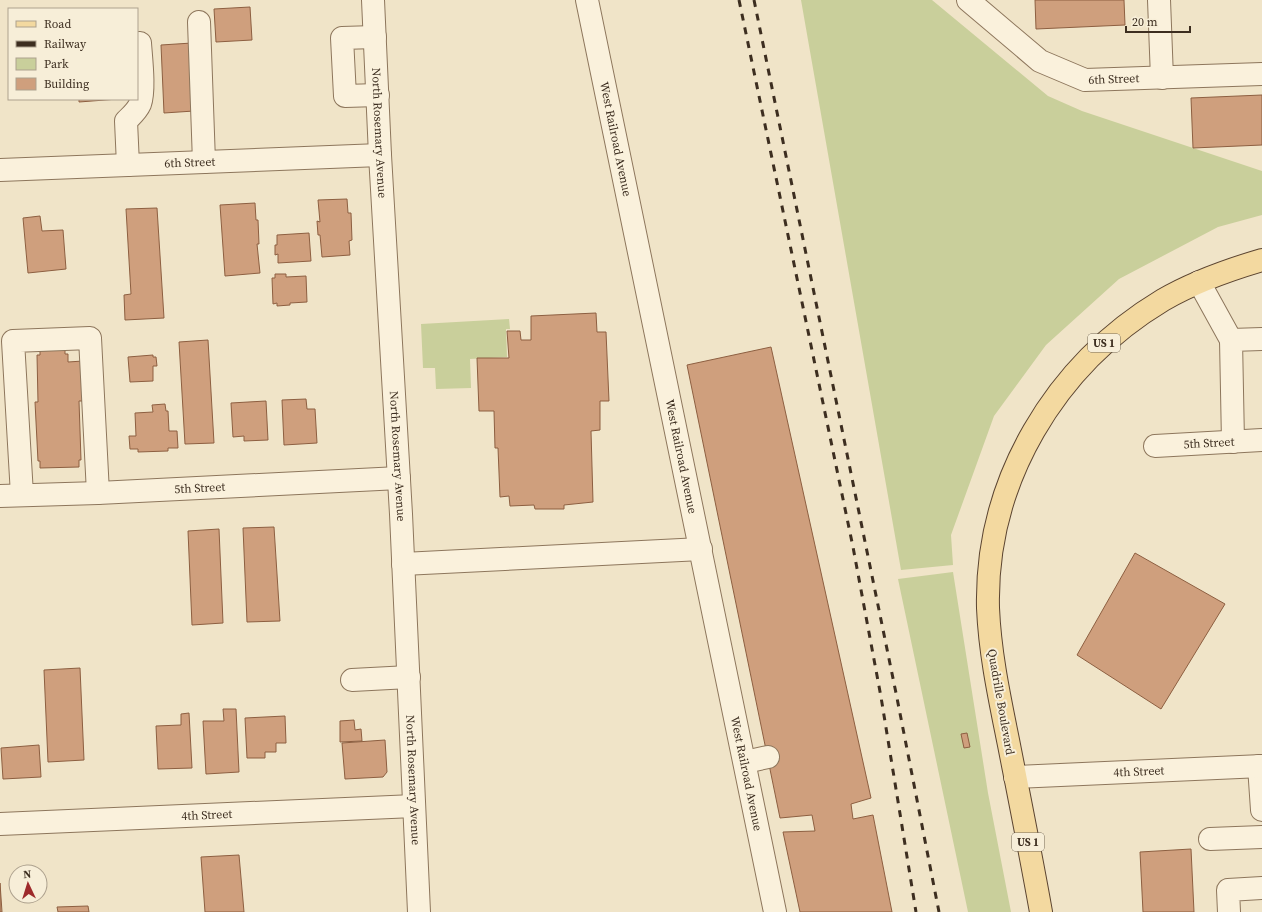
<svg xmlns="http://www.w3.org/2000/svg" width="1262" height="912" font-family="'Source Serif 4',serif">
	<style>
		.green { fill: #c9cf9b }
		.building { fill: #cf9f7d; stroke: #8d5f41 }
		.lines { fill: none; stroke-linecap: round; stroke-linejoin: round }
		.minor-casing { stroke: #8d765c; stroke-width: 24 }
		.major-casing { stroke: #5b4430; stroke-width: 24 }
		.minor { stroke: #faf1dc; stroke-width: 22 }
		.major { stroke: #f3d9a0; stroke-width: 22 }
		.rail { stroke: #3d2e20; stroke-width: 3; stroke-dasharray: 7 7; stroke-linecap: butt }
		.labels { text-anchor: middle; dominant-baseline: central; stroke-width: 4; stroke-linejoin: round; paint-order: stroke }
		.shield { fill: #f7eed8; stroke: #756857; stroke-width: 1 }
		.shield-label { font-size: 11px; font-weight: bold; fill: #3d2e20 }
		.street-label { font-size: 12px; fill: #3d2e20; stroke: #f7eed8 }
	</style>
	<rect width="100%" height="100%" fill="#f0e4c8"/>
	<path class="green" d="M801 0H932L1048 96 1082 111 1262 171V215L1218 227 1119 279 1046 345 994 416 951 535 953 565 901 570Z
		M509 319 510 329H506L507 357 470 359 471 388 436 389 435 368H423L421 324Z
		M953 572 988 793 1011 912H968L898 579Z"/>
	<path class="building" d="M1035 0H1124L1125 25 1036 29Z
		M250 7 252 40 216 42 214 9Z
		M192 43 194 111 164 113 161 45Z
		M1262 95V145L1193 148 1191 98Z
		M79 99H118L79 102Z
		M347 199 348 213H351L352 240 349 241 350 255 322 257 320 235H318L317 221 320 222 318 200Z
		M255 203 256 220H258L259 244H257L260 273 225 276 220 205Z
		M157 208 164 318 125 320 124 295 131 294 126 209Z
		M40 216 42 231 63 230 66 269 28 273 23 218Z
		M309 233 311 261 278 263V254L275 255V245H277V235Z
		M275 274H286V277L306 276 307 302 290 303V305L277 306V303L273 304 272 278H275Z
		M596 313 597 332H606L609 401H600V430L591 431 593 502 564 505V509H535L534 505 510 506 509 496 500 497 498 448H495L494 411H479L477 358H509L507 331H520L521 340H531V316Z
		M208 340 214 443 185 444 179 342Z
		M65 346V354H68V362L83 361 85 401H79L81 460H79V467L40 468V461H38L35 402H38L37 355H40V347Z
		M771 347 871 798 851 804 853 819 873 815 892 912H800L783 832 815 831 812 815 780 818 687 365Z
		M153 355V357H156L157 366H153V381L130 382 128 357Z
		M306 399 307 409H315L317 443 284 445 282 400Z
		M266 401 268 440 244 441V436L233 437 231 403Z
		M165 404 166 411H168L169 431H177L178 448H168V451L138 452V449H130L129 436H136L135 413 153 412 152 405Z
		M274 527 280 621 247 622 243 528Z
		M219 529 223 623 192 625 188 531Z
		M1135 553 1225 604 1161 709 1077 655Z
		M80 668 84 760 48 762 44 670Z
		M223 709H236L239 772 206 774 203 721H224Z
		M189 713 192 768 158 769 156 726 181 725V714Z
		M285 716 286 743H276V752H265V758H247L245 718Z
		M354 720 355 730 361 729 362 741 340 742V721Z
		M967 733 970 747 964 748 961 734Z
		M385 740 387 772 383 777 345 779 342 743Z
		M39 745 41 777 3 779 1 748Z
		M1191 849 1194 912H1143L1140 852Z
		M239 855 244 912H205L201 857Z
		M0 883 2 912H0Z
		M88 906 89 912H58L57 907Z"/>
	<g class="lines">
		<defs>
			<g id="minor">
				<path id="s1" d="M373 0 380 155 401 514 419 912"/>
				<path id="s2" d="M587 0 775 912"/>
				<path id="s3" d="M968 0 1040 61 1085 80 1262 74"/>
				<path d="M1159 0 1162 78"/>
				<path d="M199 22 204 162"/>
				<path d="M375 37 342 38 345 96 378 95"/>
				<path d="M128 165 126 121C131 116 137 111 140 104 145 90 141 58 140 43"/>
				<path id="s4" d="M0 170 380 155"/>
				<path d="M1199 282 1231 340"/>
				<path d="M1233 442 1231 340 1262 339"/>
				<path id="s5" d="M1155 446 1262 440"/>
				<path d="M22 495 13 341 90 338 98 493"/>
				<path id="s6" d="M0 496 98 493 399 478"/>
				<path d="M403 564 701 549"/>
				<path d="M352 680 409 677"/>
				<path d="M745 762 768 757"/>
				<path d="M1259 766 1262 810"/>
				<path id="s7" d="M1015 777 1262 766"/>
				<path id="s8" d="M0 824 414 806"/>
				<path d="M1210 839 1262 837"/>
				<path d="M1229 912 1228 890 1262 888"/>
			</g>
			<path id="major" d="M1041 912C1031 856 1020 801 1009 745 1000 700 990 655 988 608 985 481 1055 365 1163 300 1194 282 1228 270 1262 260"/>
		</defs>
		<use href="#minor" class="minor-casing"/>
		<use href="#major" class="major-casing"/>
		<use href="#minor" class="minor"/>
		<use href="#major" class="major"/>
		<path class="rail" d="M739 0 853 547 881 697 916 912
			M754 0 896 693 939 912"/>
	</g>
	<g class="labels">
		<g class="shield">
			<rect x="1088" y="334" width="32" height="18" rx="3"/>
			<rect x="1012" y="833" width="32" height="18" rx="3"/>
		</g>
		<g class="shield-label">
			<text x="1104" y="343">US 1</text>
			<text x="1028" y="842">US 1</text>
		</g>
		<g class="street-label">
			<text stroke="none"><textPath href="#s3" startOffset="172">6th Street</textPath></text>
			<text stroke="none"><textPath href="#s1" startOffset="133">North Rosemary Avenue</textPath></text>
			<text stroke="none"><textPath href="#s2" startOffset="142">West Railroad Avenue</textPath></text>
			<text stroke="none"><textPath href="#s4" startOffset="190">6th Street</textPath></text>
			<text stroke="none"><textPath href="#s5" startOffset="54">5th Street</textPath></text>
			<text stroke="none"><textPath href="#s1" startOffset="457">North Rosemary Avenue</textPath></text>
			<text stroke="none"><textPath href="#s2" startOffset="466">West Railroad Avenue</textPath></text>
			<text stroke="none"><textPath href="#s6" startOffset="200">5th Street</textPath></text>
			<text transform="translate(1001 702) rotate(80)">Quadrille Boulevard</text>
			<text stroke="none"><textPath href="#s7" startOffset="124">4th Street</textPath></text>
			<text stroke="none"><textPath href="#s2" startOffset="790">West Railroad Avenue</textPath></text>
			<text stroke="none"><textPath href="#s1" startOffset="781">North Rosemary Avenue</textPath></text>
			<text stroke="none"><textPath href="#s8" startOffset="207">4th Street</textPath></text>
		</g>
	</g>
	<rect x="8" y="8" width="130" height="92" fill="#f7eed8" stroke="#ada18e"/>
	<rect x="16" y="21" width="20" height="6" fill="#f3d9a0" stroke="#ada18e"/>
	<text x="44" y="28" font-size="12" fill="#3d2e20">Road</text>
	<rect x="16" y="41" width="20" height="6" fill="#3d2e20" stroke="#ada18e"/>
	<text x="44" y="48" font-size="12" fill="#3d2e20">Railway</text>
	<rect x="16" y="58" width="20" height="12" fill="#c9cf9b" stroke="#ada18e"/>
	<text x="44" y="68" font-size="12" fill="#3d2e20">Park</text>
	<rect x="16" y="78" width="20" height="12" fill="#cf9f7d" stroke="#ada18e"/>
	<text x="44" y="88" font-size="12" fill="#3d2e20">Building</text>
	<g transform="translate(28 884) rotate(356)"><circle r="19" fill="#f7eed8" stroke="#ada18e"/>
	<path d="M0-3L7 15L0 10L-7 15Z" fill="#9e2a2b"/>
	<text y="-6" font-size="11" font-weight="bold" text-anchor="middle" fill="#3d2e20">N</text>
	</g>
	<path d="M1126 26v6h64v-6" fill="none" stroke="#3d2e20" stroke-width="2"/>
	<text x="1132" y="26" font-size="12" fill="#3d2e20" stroke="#f7eed8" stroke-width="3" paint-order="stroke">20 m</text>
</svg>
